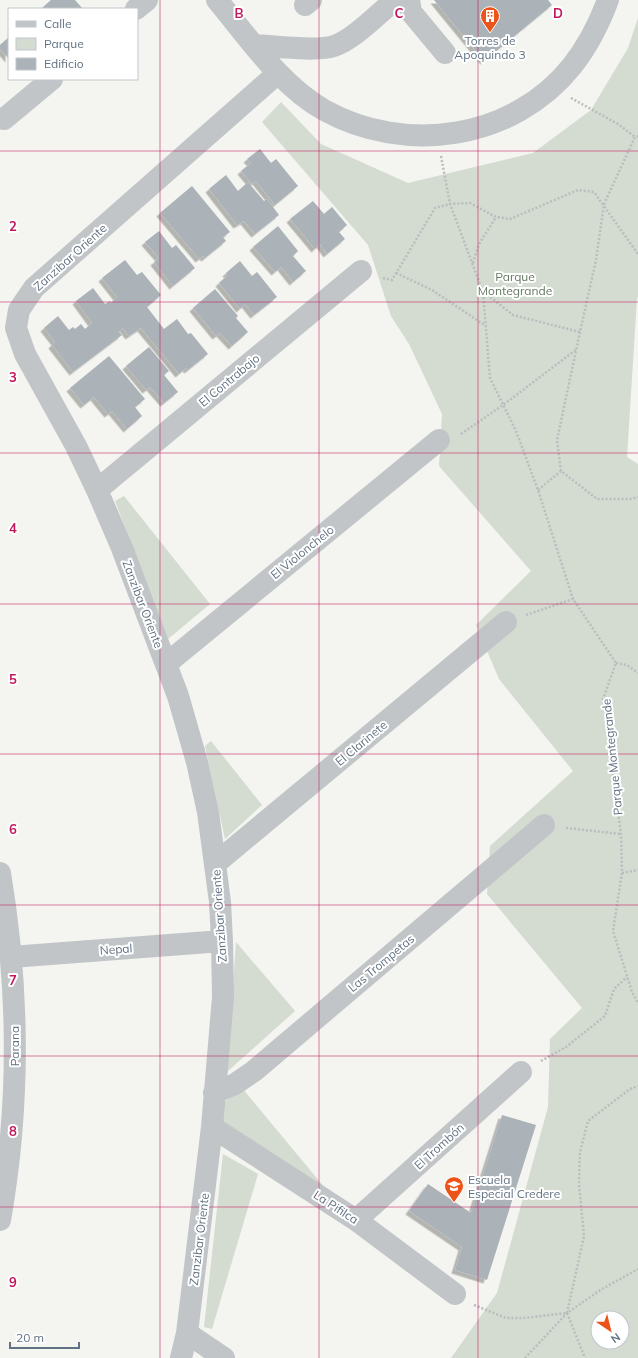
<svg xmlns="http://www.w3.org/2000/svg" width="638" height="1358" font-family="Mulish,sans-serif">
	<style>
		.green { fill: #d4dbd0; fill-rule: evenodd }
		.building { fill: #abb2b8; filter: url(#shadow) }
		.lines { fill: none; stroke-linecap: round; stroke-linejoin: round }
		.path { stroke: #babdbf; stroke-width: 2.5; stroke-dasharray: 2 2; stroke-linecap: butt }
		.minor { stroke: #c1c5c8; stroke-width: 22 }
		.grid { fill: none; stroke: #c2185b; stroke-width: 1; stroke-opacity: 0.55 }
		.labels { text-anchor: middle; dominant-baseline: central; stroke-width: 4; stroke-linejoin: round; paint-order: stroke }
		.poi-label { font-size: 12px; fill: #617282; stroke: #fff }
		.street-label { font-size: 12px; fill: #617282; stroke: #fff }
		.park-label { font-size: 12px; fill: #647961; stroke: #fff }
		.grid-label { font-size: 13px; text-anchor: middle; font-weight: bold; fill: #c2185b; stroke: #fff; stroke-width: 4; stroke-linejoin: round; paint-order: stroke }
	</style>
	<defs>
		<filter id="shadow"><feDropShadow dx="-3.5" dy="3.5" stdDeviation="0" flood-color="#0004"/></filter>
	</defs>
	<rect width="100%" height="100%" fill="#f4f4f0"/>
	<path class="green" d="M638 18V297L637 298 627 457 638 464V1358H451L497 1293 548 1107 550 1039 582 1008 487 894 490 846 573 771 499 679 476 625 531 571 439 466 442 414 409 344 391 316 368 245 262 122 281 102 321 144 408 183 533 153 591 110 628 48ZM598 1318H622V1342H598Z
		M124 496 210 604 168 639 115 501Z
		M211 741 262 805 225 839 205 746Z
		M236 942 295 1011 227 1072Z
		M242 1088 330 1194 219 1120 224 1102Z
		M223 1154 258 1174 212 1329 204 1327Z"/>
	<path class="building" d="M51 0H75L83 9H41Z
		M434 0H548L552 5 484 61Z
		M9 37V59L0 49V45Z
		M260 149 271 163 276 159 298 186 275 205 256 181 252 184 241 171 251 163 247 159Z
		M226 175 238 191 248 182 264 201 267 199 279 215 255 234 244 221 237 225 209 189Z
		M192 186 230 232 223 237 226 241 205 258 203 256 199 259 160 213Z
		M313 201 324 214 332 207 347 225 339 232 345 239 327 254 320 244 315 249 290 219Z
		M278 226 298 251 293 256 306 271 293 282 281 267 275 272 253 247Z
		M159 231 172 248 176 245 195 268 173 286 154 262 159 258 145 242Z
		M125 260 137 275 142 272 161 295 147 307 164 329 177 319 188 334 191 333 208 354 188 370 186 368 179 374 141 328 129 336 123 328 119 332 122 335 73 372 52 345 55 342 44 328 58 316 69 330 73 327 75 329 81 324 85 329 92 323 76 301 93 288 105 304 110 301 111 303 117 297 102 278Z
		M240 261 252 276 257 272 277 297 254 315 245 304 240 309 219 283 228 275 226 273Z
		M215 289 238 316 236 318 248 332 232 346 220 333 216 336 193 308Z
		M149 347 169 371 164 375 178 392 164 403 150 387 146 390 126 366Z
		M109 356 145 399 135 407 142 416 127 429 112 411 108 414 94 397 84 405 70 388Z
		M502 1115 536 1125 487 1280 455 1270 462 1247 409 1211 428 1184 471 1213Z"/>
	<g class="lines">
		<path class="path" d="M571 98 618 124 635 137
			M441 156 450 204 483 292 490 378 516 431 538 490 573 599 616 663 603 699 621 834 622 873 613 931 632 992 638 1003
			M473 263 479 244 496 217
			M396 273 432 290 486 326
			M383 278 392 280 435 208 450 204 470 203 496 217 510 219 578 190 594 192 638 254
			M484 292 513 315 580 332 596 260 604 204 635 137 638 136
			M461 434 503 405 577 349
			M561 471 557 440 580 332
			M538 490 561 471 597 499H631L638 497
			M526 615 573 599
			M616 663 627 665 638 673
			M566 828 621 834
			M622 873 638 870
			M541 1061 566 1047 605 1016 614 989 627 977
			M474 1305 506 1318H524L567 1313 585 1358
			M567 1313 584 1236 579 1184 580 1152 588 1121 630 1089 638 1086
			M525 1358 567 1313 602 1289 638 1269"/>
		<path class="minor" d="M217 0C248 37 281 86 324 110 405 155 513 140 572 66 588 46 599 24 608 0
			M409 0 411 12 445 53
			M305 5 311 0
			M136 9 147 0
			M254 45C274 46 317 52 334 46 353 40 379 13 395 0
			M4 119 52 79
			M97 490 361 271
			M166 664 439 440
			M216 863 506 622
			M0 873C19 987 20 1106 0 1220
			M11 957 222 941
			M214 1093 235 1084 254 1071 544 825
			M212 1127 356 1220 455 1294
			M356 1220 521 1072
			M187 1333 224 1358
			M181 1358 187 1333 212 1127 223 997 222 941 220 902 208 812 197 762 178 696 122 548 97 490 76 446 25 354 16 328 19 310 34 288 278 73"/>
	</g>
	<path class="grid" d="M160 0V1358M319 0V1358M478 0V1358M0 151H638M0 302H638M0 453H638M0 604H638M0 754H638M0 905H638M0 1056H638M0 1207H638"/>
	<defs>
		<symbol id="building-pin" viewBox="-11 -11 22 30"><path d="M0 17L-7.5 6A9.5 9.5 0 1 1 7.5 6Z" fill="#ec5318" stroke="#fff"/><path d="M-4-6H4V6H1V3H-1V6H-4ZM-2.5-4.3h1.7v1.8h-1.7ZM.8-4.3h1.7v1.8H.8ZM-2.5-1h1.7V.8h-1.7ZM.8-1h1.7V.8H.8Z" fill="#fff"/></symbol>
		<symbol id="school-pin" viewBox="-11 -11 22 30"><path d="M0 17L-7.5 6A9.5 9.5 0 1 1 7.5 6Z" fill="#ec5318" stroke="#fff"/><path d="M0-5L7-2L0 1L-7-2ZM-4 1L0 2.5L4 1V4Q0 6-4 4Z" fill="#fff"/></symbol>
	</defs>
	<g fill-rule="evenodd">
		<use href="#building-pin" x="479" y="5" width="22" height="30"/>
		<use href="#school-pin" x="443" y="1175" width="22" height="30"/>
	</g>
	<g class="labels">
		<g class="poi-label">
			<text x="490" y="40">Torres de<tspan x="490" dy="14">Apoquindo 3</tspan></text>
			<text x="468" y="1179" text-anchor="start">Escuela<tspan x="468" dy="14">Especial Credere</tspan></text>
		</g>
		<g class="street-label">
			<text transform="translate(70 257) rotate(-42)">Zanzibar Oriente</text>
			<text transform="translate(229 380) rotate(-40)">El Contrabajo</text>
			<text transform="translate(302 552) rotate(-39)">El Violonchelo</text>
			<text transform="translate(143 604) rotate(69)">Zanzibar Oriente</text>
			<text transform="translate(361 743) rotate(-40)">El Clarinete</text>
			<text transform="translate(612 757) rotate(-96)">Parque Montegrande</text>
			<text transform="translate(219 916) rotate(-94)">Zanzibar Oriente</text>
			<text transform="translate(116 949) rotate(-4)">Nepal</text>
			<text transform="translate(381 963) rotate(-40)">Las Trompetas</text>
			<text transform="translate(14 1046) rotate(-90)">Parana</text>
			<text transform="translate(439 1146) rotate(-42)">El Trombón</text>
			<text transform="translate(336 1207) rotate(33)">La Pifilca</text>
			<text transform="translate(199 1239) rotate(-83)">Zanzibar Oriente</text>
		</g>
		<g class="park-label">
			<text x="515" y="276">Parque<tspan x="515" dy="14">Montegrande</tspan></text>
		</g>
	</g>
	<g class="grid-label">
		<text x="239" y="18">B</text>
		<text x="399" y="18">C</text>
		<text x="558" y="18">D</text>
		<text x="13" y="231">2</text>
		<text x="13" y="382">3</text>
		<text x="13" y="533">4</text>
		<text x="13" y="684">5</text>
		<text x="13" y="834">6</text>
		<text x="13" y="985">7</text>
		<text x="13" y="1136">8</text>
		<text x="13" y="1287">9</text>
	</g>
	<rect x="8" y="8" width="130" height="72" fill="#ffffff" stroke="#c0c7cd"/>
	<rect x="16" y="21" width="20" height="6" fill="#c1c5c8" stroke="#c0c7cd"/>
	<text x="44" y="28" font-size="12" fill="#617282">Calle</text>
	<rect x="16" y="38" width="20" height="12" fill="#d4dbd0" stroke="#c0c7cd"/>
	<text x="44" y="48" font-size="12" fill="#617282">Parque</text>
	<rect x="16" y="58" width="20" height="12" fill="#abb2b8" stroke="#c0c7cd"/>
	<text x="44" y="68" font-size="12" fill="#617282">Edificio</text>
	<g transform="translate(610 1330) rotate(145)"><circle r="19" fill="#ffffff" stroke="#c0c7cd"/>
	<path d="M0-3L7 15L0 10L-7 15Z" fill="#ec5318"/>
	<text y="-6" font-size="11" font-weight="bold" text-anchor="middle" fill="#617282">N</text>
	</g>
	<path d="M10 1342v6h69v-6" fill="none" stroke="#617282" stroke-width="2"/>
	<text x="16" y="1342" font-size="12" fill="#617282" stroke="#ffffff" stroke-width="3" paint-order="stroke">20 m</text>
</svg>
